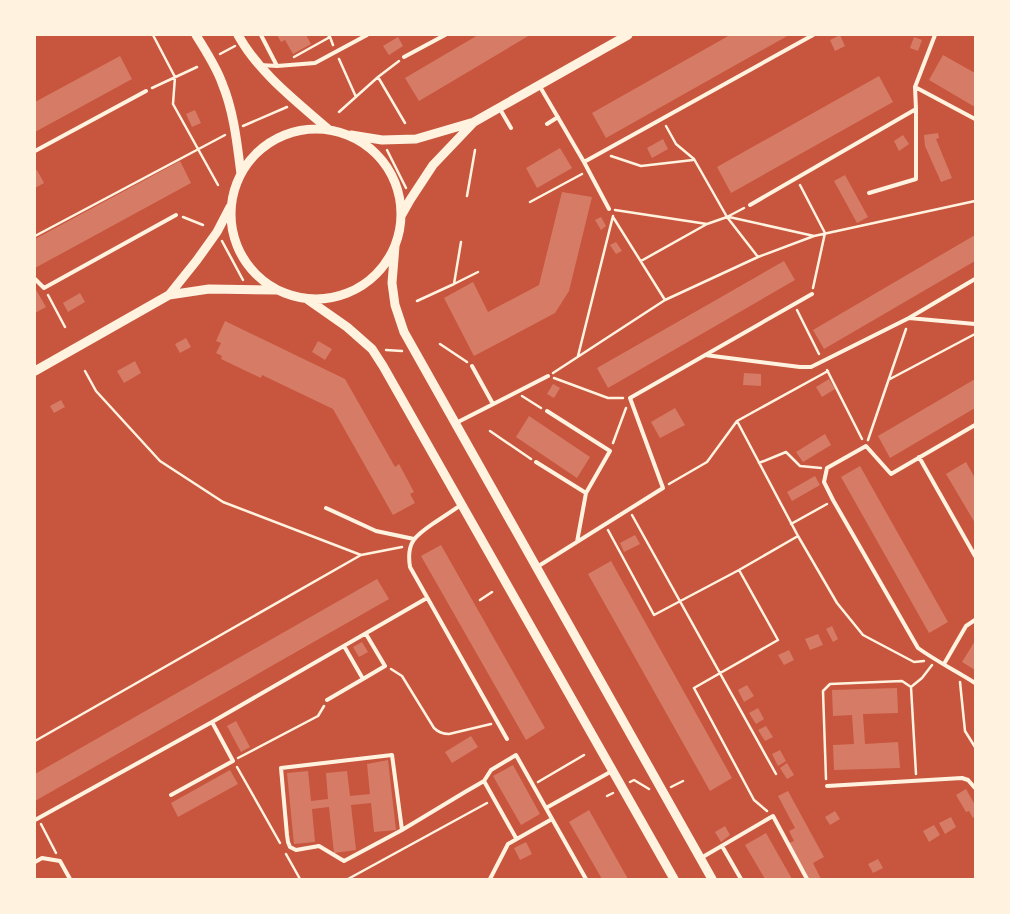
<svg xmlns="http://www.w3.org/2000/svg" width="1010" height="914" font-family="Ubuntu,sans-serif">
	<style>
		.building { fill: #d67c66 }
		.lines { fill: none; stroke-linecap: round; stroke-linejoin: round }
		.path { stroke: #fff3e0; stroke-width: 2.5 }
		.service { stroke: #fff3e0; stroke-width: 4 }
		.tertiary { stroke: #fff3e0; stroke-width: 9 }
	</style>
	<rect width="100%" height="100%" fill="#c8553d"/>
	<path class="building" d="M277 35H306L311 44 293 54 285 40 281 42Z
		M478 35H530L419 101 405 78Z
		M730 35H789L606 138 592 113Z
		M840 35 845 46 835 51 830 40Z
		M398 37 403 46 389 55 383 46Z
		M914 37 922 40 918 51 910 48Z
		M943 55 975 73V107L929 80Z
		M120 56 132 79 35 132V102Z
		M879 76 893 102 731 193 717 167Z
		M195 110 201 123 192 127 186 114Z
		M938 133 939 138 936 139 952 178 941 182 925 146 924 135Z
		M903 135 909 144 899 151 894 141Z
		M663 139 668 149 652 158 647 148Z
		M560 148 572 168 537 188 526 168Z
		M180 161 191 183 35 268V239Z
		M37 170 44 183 35 188V171Z
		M845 175 868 217 857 223 834 181Z
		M562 192 592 197 569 291 555 313 474 356 444 298 473 282 488 312 539 285Z
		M601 217 606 226 601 230 595 220Z
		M975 235V261L824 349 813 330Z
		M616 242 622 251 616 254 610 245Z
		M784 261 795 280 608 388 597 368Z
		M35 288 46 307 35 313Z
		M80 293 85 302 68 312 63 303Z
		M225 321 345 379 395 467 399 464 414 492 410 494 415 503 393 515 333 409 262 375 261 378 221 359 222 356 216 353 221 343 216 341Z
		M186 338 191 347 180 353 175 344Z
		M318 341 332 349 325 360 312 352Z
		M135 361 141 373 124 383 117 371Z
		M744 373 761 374V386L743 385Z
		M829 379 835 389 822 397 816 387Z
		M975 379V408L890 458 878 436Z
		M553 384 560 388 554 398 547 394Z
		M61 400 65 407 54 413 50 406Z
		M675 408 685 425 660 438 651 422Z
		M529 416 590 457 577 478 516 437Z
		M825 434 831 445 803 462 796 452Z
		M966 462 975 478V523L946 474Z
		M860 466 948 622 929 633 841 477Z
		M815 476 820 485 792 501 787 492Z
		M635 535 640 544 624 552 620 543Z
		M441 545 545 728 526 740 421 556Z
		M611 561 732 778 710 791 588 574Z
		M377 579 389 599 35 801V774Z
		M832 626 838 639 833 642 826 629Z
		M818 634 823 645 810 650 805 639Z
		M975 641V670L962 662Z
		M362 642 368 652 359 657 353 647Z
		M789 650 794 660 784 665 778 655Z
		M747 685 754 696 744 702 738 690Z
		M897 688 898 713 863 714 865 744 898 742 900 768 834 770 833 745 854 744 852 715 833 716 832 690Z
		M758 708 764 719 756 724 749 713Z
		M236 721 250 747 241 752 227 726Z
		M766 726 773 737 765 741 758 730Z
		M471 736 478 747 452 763 445 752Z
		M780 750 786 761 778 766 772 754Z
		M388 760 396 830 374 832 371 803 351 805 356 850 334 853 329 807 312 809 315 842 294 844 287 773 308 771 311 801 328 799 326 773 347 771 350 796 370 794 367 764Z
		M787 763 794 775 787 779 780 768Z
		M513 765 540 814 521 825 493 776Z
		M230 770 238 784 178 817 171 803Z
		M966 789 975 805V816L973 818 969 811 966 812 956 795Z
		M788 791 824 857 813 863 821 879H808L789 843 794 841 789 831 795 828 778 796Z
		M589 810 628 879H602L569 822Z
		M835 811 840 819 830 825 825 817Z
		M951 817 956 827 945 834 939 823Z
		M934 825 940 835 929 842 923 831Z
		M725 826 730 835 721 842 715 832Z
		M766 833 792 879H765L745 845Z
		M526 842 532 854 520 860 514 848Z
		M878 859 883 868 873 873 868 864Z"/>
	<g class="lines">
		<path class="path" d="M153 35 175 77 173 104 218 185
			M330 37 333 45
			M220 54 235 46
			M294 57 330 37 328 35
			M339 59 356 97
			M378 77 405 123
			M152 88 197 67
			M339 112 378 77 399 61
			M243 126 287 107
			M666 126 676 144 694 159 727 217 758 257
			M387 150 406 188
			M611 156 641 166 693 160
			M800 185 825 233 813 288
			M467 196 475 150
			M530 202 582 174
			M615 210 707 224 641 261
			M183 217 203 225
			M613 217 665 300
			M729 217 814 236
			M707 224 727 217 744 208
			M35 236 225 135
			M222 241 243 280
			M454 284 478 272
			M48 295 65 327
			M417 301 454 284 461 242
			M797 310 819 354
			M440 344 467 362
			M386 350 402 351
			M578 356 613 216
			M827 370 862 439
			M85 371 96 391 160 461 223 502 361 555 402 547
			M553 373 665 300 758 257 814 236 975 201
			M554 378 608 398H623
			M890 379 975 334
			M522 396 541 408
			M737 421 798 536 837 603 863 635 914 662 924 661
			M490 431 531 459
			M868 440 906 329
			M613 443 626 408
			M759 463 786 452 800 466 821 468
			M669 484 707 462 737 421 828 371
			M632 515 776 774
			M791 524 827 504
			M608 530 654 615 739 570 798 536
			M739 570 778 640 694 688 754 800 767 811
			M480 600 492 592
			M391 669 402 676 434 728C439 733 443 734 449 734L491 724
			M960 682 965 731 975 747
			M911 687 922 678 932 665
			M35 741 361 555
			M238 758 318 716 324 706
			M237 767 280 843
			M826 779 823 691 830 684 902 681 911 687 916 774
			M538 782 584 755
			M630 782 634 780 649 789
			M671 787 683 781
			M607 796 613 793
			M41 824 56 853
			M286 854 300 879
			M348 879 487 803"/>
		<path class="service" d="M261 35 277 66
			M404 57 445 35
			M260 65 277 66 315 63 367 35
			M539 85 584 162 609 209
			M915 87 975 119
			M500 109 511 128
			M547 124 558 117
			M35 151 146 91
			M584 162 813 35
			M869 193 916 179V109
			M750 205 916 109 915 87 935 35
			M35 279 44 288 176 215
			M909 318 975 279
			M705 355 800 367H811L909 318 975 324
			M472 366 493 404
			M547 411 610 451 586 493 577 542
			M456 423 548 376
			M975 425 891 474 866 446 827 468 824 482 833 500 918 648C936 661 956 671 975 683
			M919 457 975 556
			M536 462 586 493
			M461 505C452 511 443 517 434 523 415 536 406 542 410 567L507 739
			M326 508 376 531 414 539
			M537 567 663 488 630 398 812 294
			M944 664 966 626 975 620
			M363 679 385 666 366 634
			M327 700 363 679 344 646
			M484 781 516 838
			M827 786 962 778 968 780 975 788
			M171 795 233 761 212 722
			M546 808 612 771
			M35 820 212 722 427 598
			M402 830 392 755 281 768 287 835 288 842 290 847 296 850 319 846 344 861 402 830 465 792 484 781 491 770 516 755 586 879
			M722 846 741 879
			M701 858 773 816 807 879
			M35 862 42 858 60 861 70 879
			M490 879 508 844 552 819"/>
		<path class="tertiary" d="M196 35C205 50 216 66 222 83 234 112 237 143 241 174
			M238 35C259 73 296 101 328 129
			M231 214a85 85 0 1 1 170 0a85 85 0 1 1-170 0Z
			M351 135 382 140 416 139 474 122 628 35
			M401 216 410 200 433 165 474 122
			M395 246 392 283 395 305 404 332 712 879
			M169 295 197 260 217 232 230 207
			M307 299 347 327 372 349 383 366 674 879
			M35 371 169 295 209 289 276 290"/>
	</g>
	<rect width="1010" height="914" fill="none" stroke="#fff3e0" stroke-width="72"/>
</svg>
